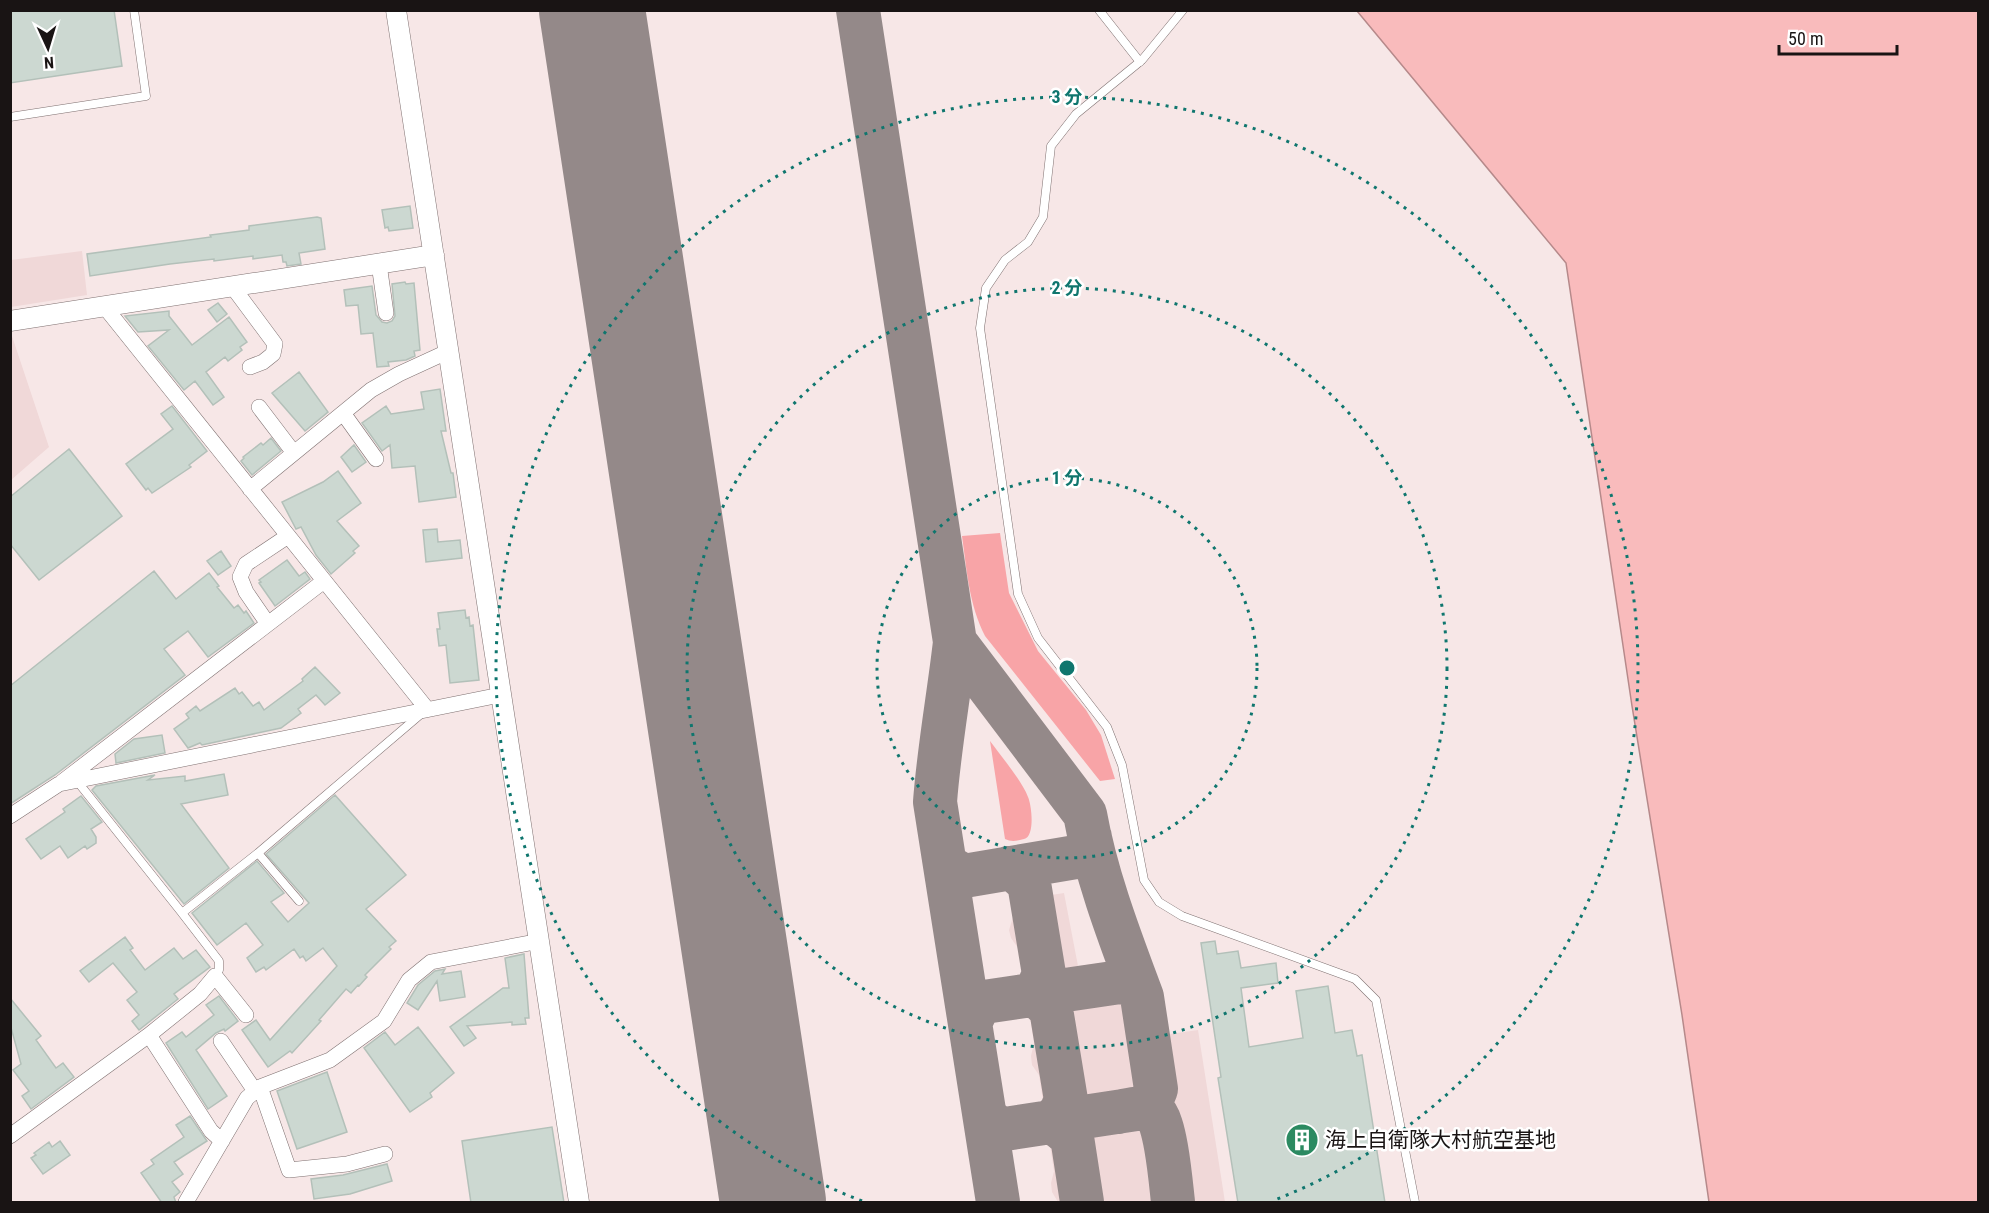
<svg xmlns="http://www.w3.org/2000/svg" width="1989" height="1213" font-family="'Roboto Condensed','Noto Sans JP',sans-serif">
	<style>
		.built { fill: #f0d8d8 }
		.green { fill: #f8a4a7 }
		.water { fill: #f9bbbc; stroke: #b6898a; stroke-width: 1.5 }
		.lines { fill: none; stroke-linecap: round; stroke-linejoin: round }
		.taxiway { stroke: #948989; stroke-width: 44 }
		.runway { stroke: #948989; stroke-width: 106 }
		.building { fill: #ccd8d1; stroke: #b3c0b9; stroke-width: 1.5 }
		.service-casing { stroke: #7f7171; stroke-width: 9 }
		.minor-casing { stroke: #7f7171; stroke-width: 16 }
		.tertiary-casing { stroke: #7f7171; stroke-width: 21 }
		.service { stroke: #fff; stroke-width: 8 }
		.minor { stroke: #fff; stroke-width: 15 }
		.tertiary { stroke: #fff; stroke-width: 20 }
		.ring { fill: none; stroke: #0f766e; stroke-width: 3; stroke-dasharray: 3 6 }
		.labels { text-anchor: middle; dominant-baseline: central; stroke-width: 5; stroke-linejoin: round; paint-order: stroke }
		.poi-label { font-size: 21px; fill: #191414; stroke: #fff; text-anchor: start }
		.centre { fill: #0f766e; stroke: #fff; stroke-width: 3 }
		.ring-label { font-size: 18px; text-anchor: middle; font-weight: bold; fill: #0f766e; stroke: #fff; stroke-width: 5; stroke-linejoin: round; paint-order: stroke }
	</style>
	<rect width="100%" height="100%" fill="#f7e7e7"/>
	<path class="built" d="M82 251 87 295 11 307V260Z
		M10 330 49 447 11 480H10Z
		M1064 893 1078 966 1148 957 1158 1020 1162 1023 1170 1034 1198 1030 1225 1202H1058L1052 1192 1051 1183 1054 1171 1039 1075 1032 1065 1031 1056 1034 1043 1020 951 1011 938 1009 930 1014 914 1012 901Z"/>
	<path class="green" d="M1000 533 1009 593 1038 651 1086 710 1101 735 1115 779 1100 781 985 636C969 604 967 572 962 536Z
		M990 741C1001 756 1022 781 1028 797 1032 806 1035 837 1024 839 1017 841 1011 842 1005 839Z"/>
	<path class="water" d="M1357 11H1978V1202H1709L1682 1015 1632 706 1566 263Z"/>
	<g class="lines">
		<path class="taxiway" d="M858 10 955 642C949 695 939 748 935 802L998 1202
			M955 642 1085 814C1096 876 1120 938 1142 997
			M945 865 964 876 1076 857 1086 849 1090 837
			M1008 868 1018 873 1029 883 1044 974 1038 988 1030 995
			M1120 982 1135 985 1142 997 1156 1089 1152 1099 1143 1108 1005 1129 996 1126 985 1117 970 1023 977 1008 984 1002Z
			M1030 995 1040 999 1051 1009 1066 1100 1060 1114 1050 1122 1060 1127 1072 1137 1082 1202
			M1118 1112C1129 1110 1144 1105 1154 1112 1166 1122 1171 1185 1173 1202"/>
		<path class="runway" d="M592 10 773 1202"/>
	</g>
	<path class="building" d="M10 10H114L122 66 10 83Z
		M410 206 413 228 389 231 388 227 385 228 382 210Z
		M317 217 321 218 325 249 299 253 301 264 287 266 286 262H283L282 255 253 259V256L214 261V259L170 264 90 276 87 254 211 237 210 235 249 230V226Z
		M405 282 406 284 414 283 420 350 414 351 415 356 406 360 388 362 389 366 377 367 373 333 361 334 358 305 346 306 344 290 372 286 376 315 382 322 387 323 392 321 395 316 392 284Z
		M218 303 227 314 217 322 208 310Z
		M169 311V316L192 345 229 317 247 342 240 347 242 350 228 361 225 357 206 372 224 397 213 405 195 381 184 390 148 346 169 330 138 332 125 316Z
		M299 372 328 412 305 431 272 393Z
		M440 389 446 431H441L451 473H453L456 497 419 502 415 466 392 468 390 445 382 451 362 423 386 406 391 414 424 409 421 392Z
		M172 406 207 451 189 465 191 467 152 493 148 488 146 490 126 464 173 429 161 414Z
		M271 438 281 451 252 475 241 461 244 458 243 457 261 443 263 445Z
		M354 445 366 462 352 472 341 457Z
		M69 449 122 516 39 580 10 544V497Z
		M338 471 361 503 337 521 359 546 353 551 355 553 331 574 316 555 301 527 296 529 282 502 323 482Z
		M437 529 438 542 460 540 462 558 426 562 423 530Z
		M221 551 231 566 218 575 207 561Z
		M287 560 299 576 305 572 310 579 275 606 259 583 261 582 259 580Z
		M154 571 176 599 209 573 219 586 217 587 234 608 238 605 244 613 246 611 254 623 208 657 188 631 164 649 185 675 55 775 10 804V686Z
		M465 610 466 618 469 617 470 626 473 625 479 680 450 683 446 645 439 646 437 629H440L438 613Z
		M315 667 340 693 325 705 316 695 298 709 301 713 281 728 202 745 200 743 188 748 174 729 189 718 186 714 196 706 200 711 235 688 239 694 242 692 253 706 259 702 264 710 303 681 302 679Z
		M162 735 165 753 116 763 115 754 134 739Z
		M224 774 228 795 181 804 229 868 184 904 92 790 96 786 155 775 148 780 185 776V781Z
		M335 795 406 875 366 909 396 941 389 947 391 949 365 975 367 977 359 986 358 985 351 993 346 989 319 1020 321 1021 292 1053 290 1051 268 1067 242 1030 256 1020 270 1040 337 966 323 948 306 961 303 956 300 958 294 949 266 970 264 967 256 972 247 958 263 945 246 923 217 945 192 913 257 861 284 893 271 902 288 922 309 903 266 854Z
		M81 796 102 822 91 829 96 837V843L87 849 85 846 68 858 60 846 41 859 26 839 65 812 63 809Z
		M125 937 133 948 130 950 145 970 174 948 183 959 196 950 210 967 174 994 178 999 139 1030 132 1021 139 1015 127 1000 137 992 113 963 89 982 80 971Z
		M1215 941 1217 954 1238 951 1241 968 1276 963 1278 983 1241 988 1249 1047 1303 1038 1296 991 1328 986 1335 1033 1352 1030 1357 1056 1362 1055 1385 1203H1238L1218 1078 1221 1077 1201 943Z
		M524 954 529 1018H525L526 1024 512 1025V1022L467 1026 476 1038 464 1046 450 1027 503 988H509L505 958Z
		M445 969 442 974 461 971 465 997 440 1001 437 981 418 1010 407 1003 418 985 435 971Z
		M219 996 238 1021 225 1031 224 1029 216 1033 196 1050 227 1096 208 1109 166 1043 182 1032 186 1037 214 1015 206 1005Z
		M10 998 41 1036 36 1040 56 1068 63 1063 74 1077 31 1109 22 1096 29 1091 13 1070 21 1064 10 1024Z
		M418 1027 454 1073 430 1093 432 1097 410 1112 364 1048 385 1032 395 1045Z
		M327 1072 347 1132 297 1149 277 1091Z
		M190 1116 207 1141 174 1162 183 1174 172 1182 180 1192 174 1197 176 1203H162L141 1173 154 1164 151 1160 184 1137 176 1125Z
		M552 1127 564 1203H471L462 1141Z
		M60 1141 70 1155 43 1174 31 1158 36 1155 34 1153 49 1142 52 1147Z
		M387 1164 392 1181 350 1194 314 1199 311 1179 343 1175Z"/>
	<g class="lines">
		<defs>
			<path id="service" d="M1099 10 1140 62
				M1183 10 1142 60 1076 114 1051 146 1043 217 1028 242 1005 260 986 288 980 328 1018 594 1038 638 1107 727 1122 765 1144 880 1159 902 1182 916 1355 979 1376 1000 1415 1202
				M10 117 146 96 134 10
				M77 781 182 913 258 853 421 714
				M258 853 299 901
				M182 913 219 961V970L215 976"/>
			<path id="minor" d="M379 264 386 313
				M232 286 275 344 273 354 263 362 250 367
				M104 306 427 709
				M259 407 294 453
				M343 413 376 459
				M250 489 371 390 399 374 449 351
				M268 624 246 592 240 577 246 564 288 536
				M62 782 324 581
				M10 816 59 784 500 695
				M149 1035 200 994 215 976 246 1015
				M221 1041 255 1091
				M260 1087 289 1170 347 1164 385 1154
				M10 1136 149 1035 211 1131 222 1141
				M186 1202 247 1098 260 1087 330 1060 384 1021 409 980 431 962 540 941"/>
			<path id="tertiary" d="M396 10 579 1202
				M10 321 434 255"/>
		</defs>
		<use href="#service" class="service-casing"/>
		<use href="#minor" class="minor-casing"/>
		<use href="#tertiary" class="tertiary-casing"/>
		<use href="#service" class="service"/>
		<use href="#minor" class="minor"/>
		<use href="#tertiary" class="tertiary"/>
	</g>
	<g class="ring">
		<circle cx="1067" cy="668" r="190"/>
		<circle cx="1067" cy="668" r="380"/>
		<path d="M862 1201A571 571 0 1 1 1272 1201"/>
	</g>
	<defs>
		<symbol id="building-disc" viewBox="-11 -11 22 22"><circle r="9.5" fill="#2b8a61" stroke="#fff"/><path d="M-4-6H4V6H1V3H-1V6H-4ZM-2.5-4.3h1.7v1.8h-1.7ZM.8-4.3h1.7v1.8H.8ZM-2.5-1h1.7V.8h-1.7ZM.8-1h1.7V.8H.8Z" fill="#fff"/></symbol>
	</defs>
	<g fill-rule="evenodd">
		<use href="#building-disc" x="1283" y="1121" width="38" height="38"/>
	</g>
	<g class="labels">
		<g class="poi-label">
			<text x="1325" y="1140">海上自衛隊大村航空基地</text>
		</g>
	</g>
	<circle cx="1067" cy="668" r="9" class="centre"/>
	<g class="ring-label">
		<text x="1067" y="103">3 分</text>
		<text x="1067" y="294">2 分</text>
		<text x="1067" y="484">1 分</text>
	</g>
	<rect width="1989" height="1213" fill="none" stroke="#191414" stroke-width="24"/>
	<g transform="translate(48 48) rotate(176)" stroke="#ffffff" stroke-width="4.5" paint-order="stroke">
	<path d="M0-4.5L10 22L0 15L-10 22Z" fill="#191414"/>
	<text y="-9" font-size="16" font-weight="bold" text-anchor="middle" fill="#191414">N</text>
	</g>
	<path d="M1779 45v9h118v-9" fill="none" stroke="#191414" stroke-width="3"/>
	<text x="1788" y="45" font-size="18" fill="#191414" stroke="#ffffff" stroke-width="4.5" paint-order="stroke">50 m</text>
</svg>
